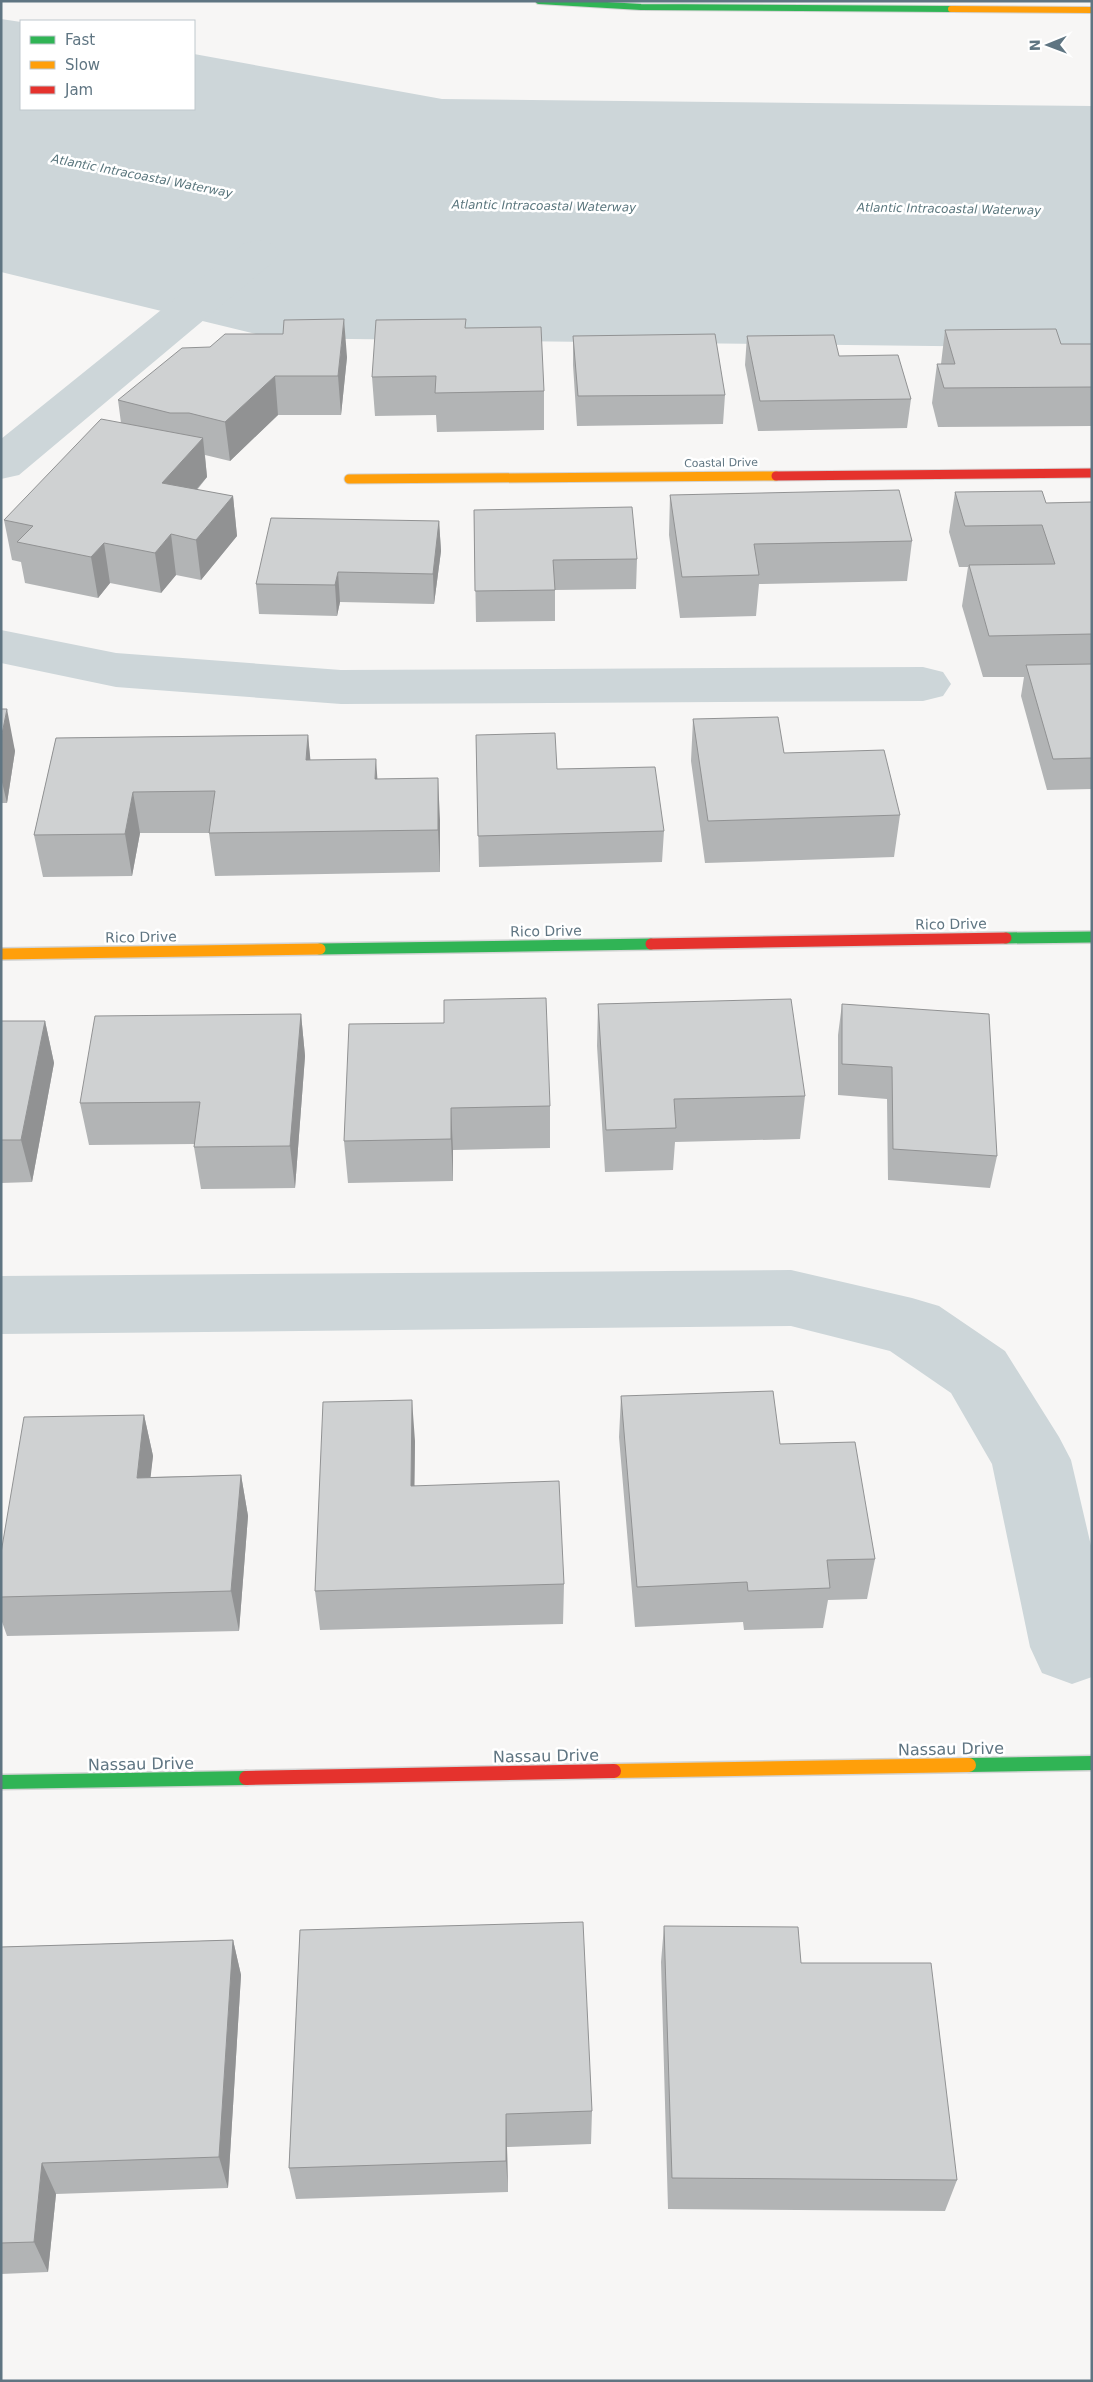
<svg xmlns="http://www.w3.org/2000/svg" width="1093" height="2382" font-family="'DejaVu Sans',sans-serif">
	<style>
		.water { fill: #cdd6d9 }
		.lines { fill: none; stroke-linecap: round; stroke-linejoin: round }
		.canal { fill: #cdd6d9; fill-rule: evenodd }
		.fast-far2-casing { stroke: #d3d4d4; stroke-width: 8 }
		.fast-far1-casing { stroke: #d3d4d4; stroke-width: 14 }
		.fast-casing { stroke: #d3d4d4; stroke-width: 17 }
		.slow-far3-casing { stroke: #d3d4d4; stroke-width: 8 }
		.slow-far2-casing { stroke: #d3d4d4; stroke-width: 11 }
		.slow-far1-casing { stroke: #d3d4d4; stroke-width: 14 }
		.slow-casing { stroke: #d3d4d4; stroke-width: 17 }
		.jam-far2-casing { stroke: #d3d4d4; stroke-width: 11 }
		.jam-far1-casing { stroke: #d3d4d4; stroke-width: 14 }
		.jam-casing { stroke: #d3d4d4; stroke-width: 17 }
		.fast-far2 { stroke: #30b455; stroke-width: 6 }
		.fast-far1 { stroke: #30b455; stroke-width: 11 }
		.fast { stroke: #30b455; stroke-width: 14 }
		.slow-far3 { stroke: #ff9f0a; stroke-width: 6 }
		.slow-far2 { stroke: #ff9f0a; stroke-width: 9 }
		.slow-far1 { stroke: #ff9f0a; stroke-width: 11 }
		.slow { stroke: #ff9f0a; stroke-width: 14 }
		.jam-far2 { stroke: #e5322d; stroke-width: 9 }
		.jam-far1 { stroke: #e5322d; stroke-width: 11 }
		.jam { stroke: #e5322d; stroke-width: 14 }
		.wall { fill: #b2b4b5 }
		.shaded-wall { fill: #919293 }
		.building { fill: #cfd1d2; stroke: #919293 }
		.labels { text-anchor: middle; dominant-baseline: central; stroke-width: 5; stroke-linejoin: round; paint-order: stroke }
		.far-street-label { font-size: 11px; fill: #5f7582; stroke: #fff }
		.far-water-label { font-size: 12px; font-style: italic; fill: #5a767d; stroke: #fff }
		.street-label { font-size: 14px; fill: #5f7582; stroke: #fff }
		.near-street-label { font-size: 16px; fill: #5f7582; stroke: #fff }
	</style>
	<rect width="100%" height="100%" fill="#f7f6f5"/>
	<path class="water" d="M1 19 21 22V109H194V54L442 99 1092 106V348L272 338 1 272Z"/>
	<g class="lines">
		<path class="canal" d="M258 240 273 244 280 253 273 262 19 475 1 479V439L243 244Z
			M1 630 116 653 341 670 923 667 943 672 951 684 943 696 923 701 341 704 116 687 1 663Z
			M791 1270 912 1298 939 1306 1005 1351 1059 1437 1071 1460 1092 1550V1677L1072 1684 1042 1673 1030 1647 992 1464 951 1393 890 1351 791 1326 1 1334V1276Z"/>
		<defs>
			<path id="fast-far2" d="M539 1 641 7 951 9"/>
			<path id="fast-far1" d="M1006 938 1092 937
				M320 949 651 944"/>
			<path id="fast" d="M969 1765 1092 1763
				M1 1782 246 1778"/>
			<path id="slow-far3" d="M951 9 1092 10"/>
			<path id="slow-far2" d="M349 479 776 476"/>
			<path id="slow-far1" d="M1 954 320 949"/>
			<path id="slow" d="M614 1771 969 1765"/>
			<path id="jam-far2" d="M776 476 1092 473"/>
			<path id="jam-far1" d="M651 944 1006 938"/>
			<path id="jam" d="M246 1778 614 1771"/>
		</defs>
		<use href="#fast-far2" class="fast-far2-casing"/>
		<use href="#fast-far1" class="fast-far1-casing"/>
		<use href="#fast" class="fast-casing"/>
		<use href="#slow-far3" class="slow-far3-casing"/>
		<use href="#slow-far2" class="slow-far2-casing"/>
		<use href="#slow-far1" class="slow-far1-casing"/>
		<use href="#slow" class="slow-casing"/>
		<use href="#jam-far2" class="jam-far2-casing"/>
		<use href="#jam-far1" class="jam-far1-casing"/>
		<use href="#jam" class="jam-casing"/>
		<use href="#fast-far2" class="fast-far2"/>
		<use href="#fast-far1" class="fast-far1"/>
		<use href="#fast" class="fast"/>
		<use href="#slow-far3" class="slow-far3"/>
		<use href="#slow-far2" class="slow-far2"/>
		<use href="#slow-far1" class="slow-far1"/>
		<use href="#slow" class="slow"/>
		<use href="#jam-far2" class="jam-far2"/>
		<use href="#jam-far1" class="jam-far1"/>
		<use href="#jam" class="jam"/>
	</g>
	<path class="wall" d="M466 328 544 391V430L437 432 436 415 375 416 372 377Z
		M945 330 1061 344H1092V426L938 427 932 403 937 364H941Z
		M573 336 725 395 723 424 577 426 573 365Z
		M747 336 911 399 907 428 758 431 745 365Z
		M347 357 341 415H278L230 461 205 455 207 477 197 490 233 496 237 536 201 580 176 575 161 593 110 583 98 598 25 583 21 562 12 560 4 520 121 423 118 400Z
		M955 492 1046 503 1092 502V789L1047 790 1021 696 1024 677H983L962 606 968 567H959L949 532Z
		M670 495 912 541 907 581 759 584 756 616 680 618 669 535Z
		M474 510 637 559 636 589 555 590V621L476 622Z
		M439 521 441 551 434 604 340 602 337 616 259 614 256 584Z
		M1 709 15 751 7 803H1Z
		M693 719 784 753 900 815 894 857 705 863 691 761Z
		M308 735 310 760 377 779 440 820V872L215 876 209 833H140L132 876 43 877 34 835 56 738Z
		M476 735 557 769 664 831 662 862 479 867Z
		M598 1004 805 1096 800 1139 675 1142 673 1170 605 1172 597 1046Z
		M842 1004 997 1156 990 1188 888 1180 887 1099 838 1095V1035Z
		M301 1014 305 1056 295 1188 201 1189 194 1147V1144L89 1145 80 1103Z
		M1 1021H45L54 1063 32 1182 1 1183Z
		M444 1023 550 1106V1148L453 1150V1181L348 1183 344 1141Z
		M621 1396 875 1559 867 1599 828 1600 823 1628 744 1630 743 1622 635 1627 619 1437Z
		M144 1415 153 1456 150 1477 241 1475 248 1516 239 1631 7 1636 1 1619V1553Z
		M415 1441 414 1485 564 1584 563 1624 320 1630 315 1591Z
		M664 1926 801 1963 957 2180 945 2211 668 2209 661 1962Z
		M300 1930 592 2111 591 2144 507 2147 508 2192 296 2199 289 2168Z
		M233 1940 241 1975 228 2188 56 2194 48 2272 1 2274V1947Z"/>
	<path class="shaded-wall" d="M344 319 347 357 341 415 338 376Z
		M275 376 278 415 230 461 225 422Z
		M203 438 207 477 167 523 162 483Z
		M233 496 237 536 201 580 196 540Z
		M439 521 441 551 434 604 433 574Z
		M171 534 176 575 161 593 155 553Z
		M104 543 110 583 98 598 91 557Z
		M338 572 340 602 337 616 335 585Z
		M7 709 15 751 7 803 1 778V739Z
		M308 735 312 776 306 760Z
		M376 759 379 801 375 779Z
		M438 778 440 820V872L438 830Z
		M133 792 140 833 132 876 125 834Z
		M301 1014 305 1056 295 1188 290 1146Z
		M45 1021 54 1063 32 1182 21 1140Z
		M451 1108 453 1150V1181L451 1139Z
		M412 1400 415 1441 414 1526 411 1486Z
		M144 1415 153 1456 146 1518 137 1478Z
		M241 1475 248 1516 239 1631 231 1591Z
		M233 1940 241 1975 228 2188 219 2157Z
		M506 2114 507 2147 508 2192 506 2161Z
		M42 2163 56 2194 48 2272 34 2242Z"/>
	<path class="building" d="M344 319 338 376H275L225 422 189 413H170L118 400 182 348 210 347 225 334H283L284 320Z
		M466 319 465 328 541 327 544 391 435 393 436 376 372 377 376 320Z
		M1056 329 1061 344H1092V387L944 388 937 364H955L945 330Z
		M715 334 725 395 578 396 573 336Z
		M834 335 839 356 898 355 911 399 760 401 747 336Z
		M101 419 203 438 162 483 233 496 196 540 171 534 155 553 104 543 91 557 17 542 33 526 4 520Z
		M899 490 912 541 754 544 759 575 682 577 670 495Z
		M1042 491 1046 503 1092 502V634L989 636 969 565 1055 564 1042 525 965 526 955 492Z
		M632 507 637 559 553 560 555 590 475 591 474 510Z
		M271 518 439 521 433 574 338 572 335 585 256 584Z
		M1092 664V758L1053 759 1026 665Z
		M1 709H7L1 739Z
		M778 717 784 753 884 750 900 815 708 821 693 719Z
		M555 733 557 769 655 767 664 831 478 836 476 735Z
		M308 735 306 760 376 759 375 779 438 778V830L209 833 215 791 133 792 125 834 34 835 56 738Z
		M546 998 550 1106 451 1108V1139L344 1141 349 1024 444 1023V1000Z
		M791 999 805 1096 674 1099 676 1128 606 1130 598 1004Z
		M842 1004 989 1014 997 1156 893 1149 892 1067 842 1064Z
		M301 1014 290 1146 194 1147 200 1102 80 1103 95 1016Z
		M1 1021H45L21 1140H1Z
		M773 1391 780 1444 855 1442 875 1559 827 1560 830 1588 748 1591 747 1582 637 1587 621 1396Z
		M412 1400 411 1486 559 1481 564 1584 315 1591 323 1402Z
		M144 1415 137 1478 241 1475 231 1591 1 1597V1553L24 1417Z
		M583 1922 592 2111 506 2114V2161L289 2168 300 1930Z
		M664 1926 798 1927 801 1963H931L957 2180 672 2178Z
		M233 1940 219 2157 42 2163 34 2242 1 2243V1947Z"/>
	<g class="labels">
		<g class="far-street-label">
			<text transform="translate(721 463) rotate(-1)">Coastal Drive</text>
		</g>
		<g class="far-water-label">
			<text transform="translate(142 176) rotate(11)">Atlantic Intracoastal Waterway</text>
			<text transform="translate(544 206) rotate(1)">Atlantic Intracoastal Waterway</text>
			<text transform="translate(949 209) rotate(1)">Atlantic Intracoastal Waterway</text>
		</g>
		<g class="street-label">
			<text transform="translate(951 924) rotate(-1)">Rico Drive</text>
			<text transform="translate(546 931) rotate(-1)">Rico Drive</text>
			<text transform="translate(141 937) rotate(-1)">Rico Drive</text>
		</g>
		<g class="near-street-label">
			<text transform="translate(951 1749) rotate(-1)">Nassau Drive</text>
			<text transform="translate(546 1756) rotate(-1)">Nassau Drive</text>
			<text transform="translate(141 1764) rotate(-1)">Nassau Drive</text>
		</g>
	</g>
	<rect width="1093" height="2382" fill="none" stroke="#5f7582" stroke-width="5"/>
	<rect x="20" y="20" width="175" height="90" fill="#ffffff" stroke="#bfc8cd"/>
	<rect x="30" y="36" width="25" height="8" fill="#30b455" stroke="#bfc8cd"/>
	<text x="65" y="45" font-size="15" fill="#5f7582">Fast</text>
	<rect x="30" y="61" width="25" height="8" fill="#ff9f0a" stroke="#bfc8cd"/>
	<text x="65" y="70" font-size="15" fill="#5f7582">Slow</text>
	<rect x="30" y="86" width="25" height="8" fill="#e5322d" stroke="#bfc8cd"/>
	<text x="65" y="95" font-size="15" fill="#5f7582">Jam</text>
	<g transform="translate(1048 45) rotate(269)" stroke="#ffffff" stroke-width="4" paint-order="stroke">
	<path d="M0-4L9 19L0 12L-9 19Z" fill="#5f7582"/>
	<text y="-8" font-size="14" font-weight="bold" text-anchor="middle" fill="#5f7582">N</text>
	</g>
</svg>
